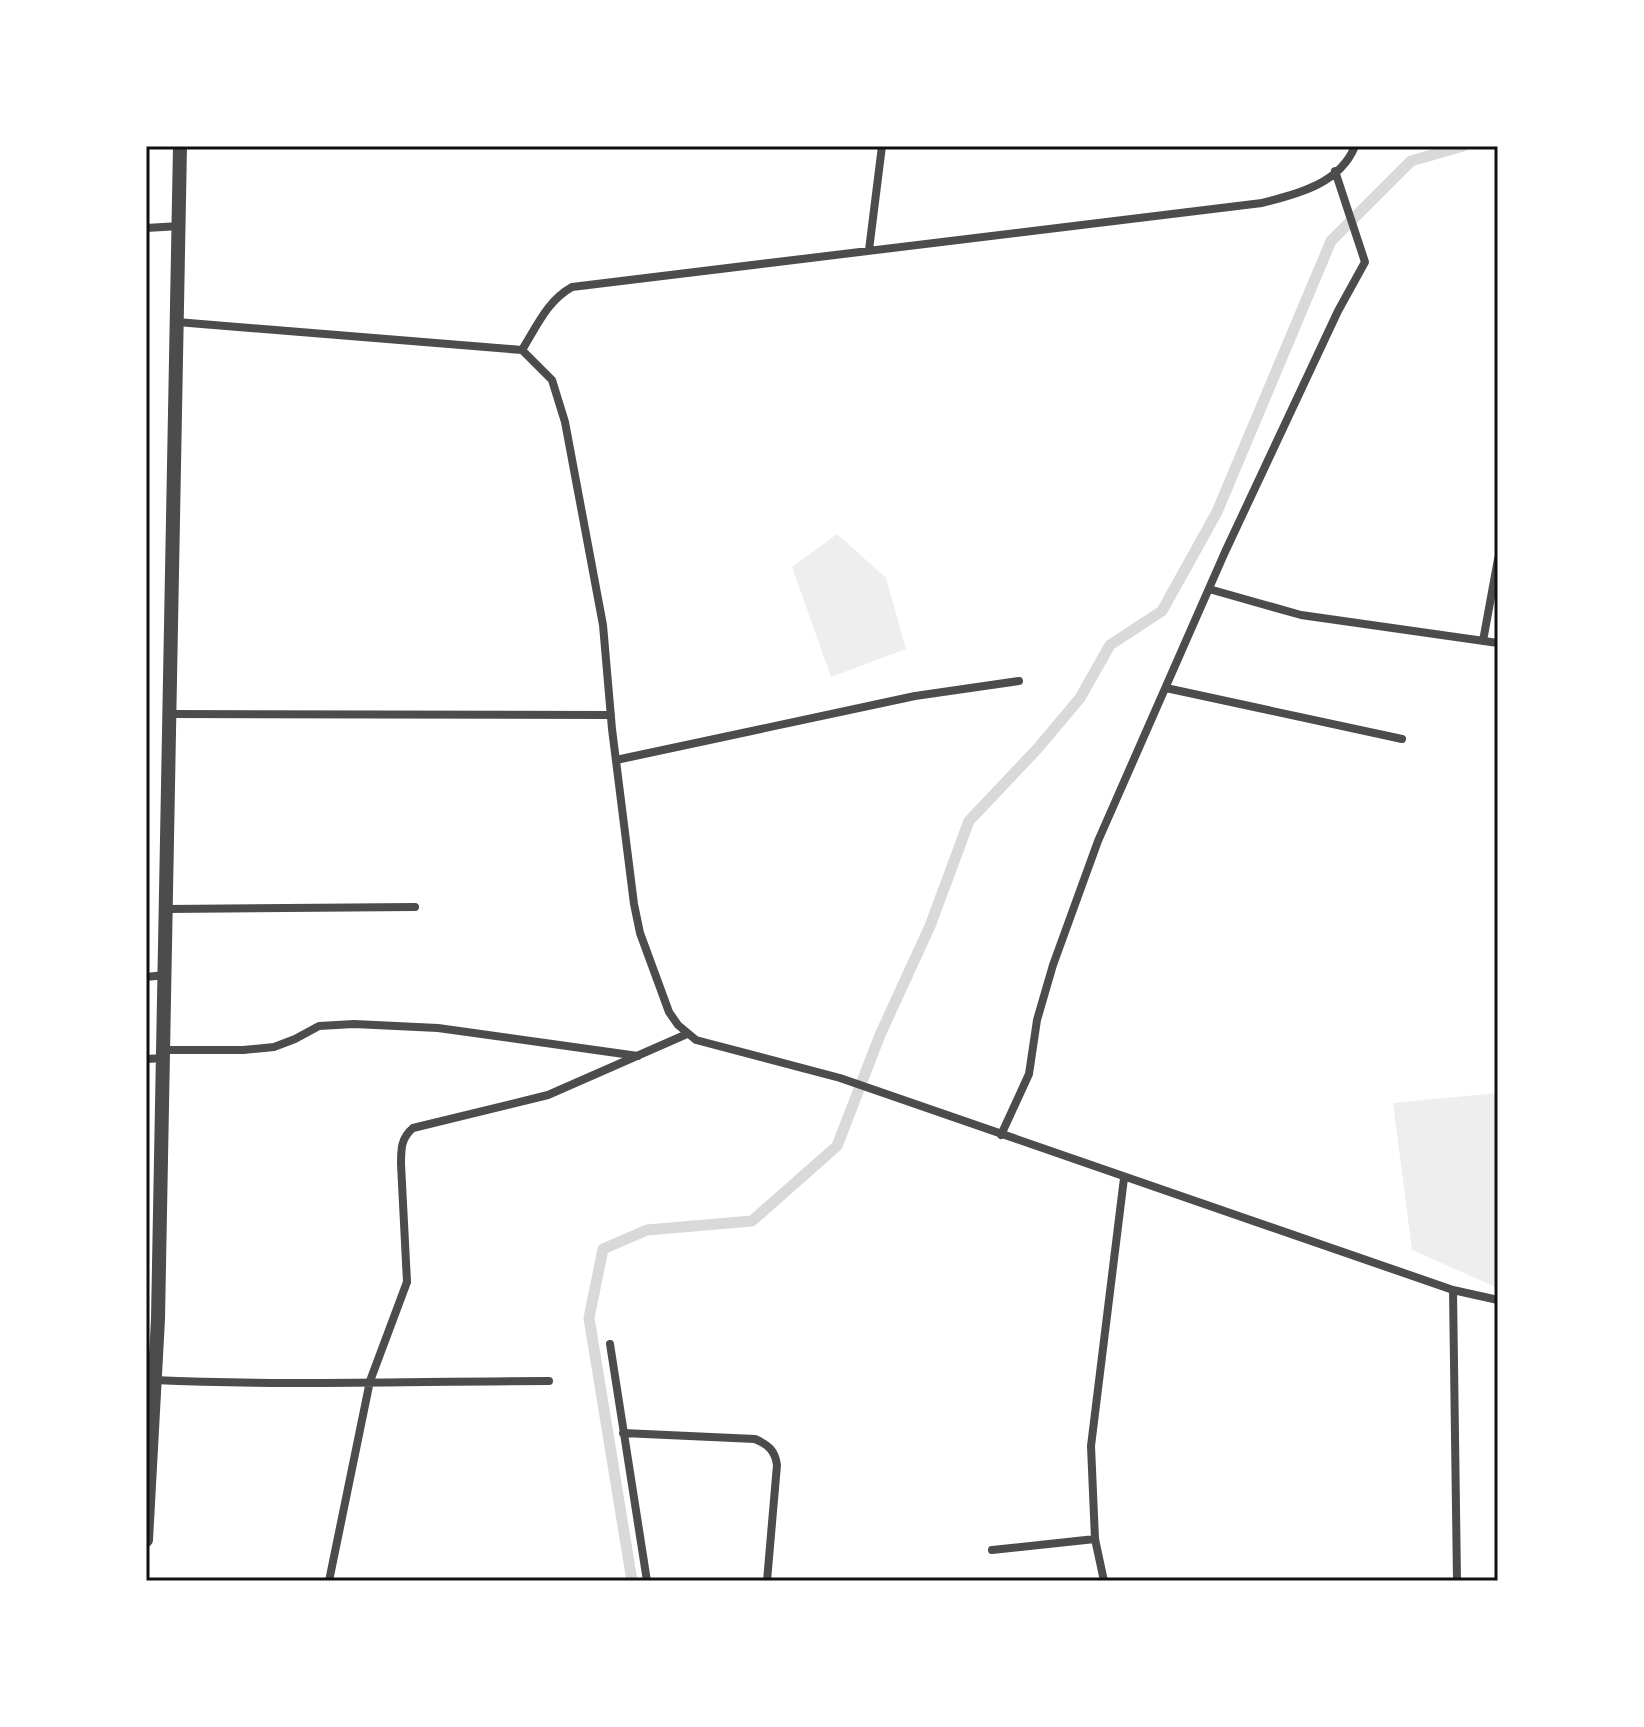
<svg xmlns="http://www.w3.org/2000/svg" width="1644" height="1727" font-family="Cabin,sans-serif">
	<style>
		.green { fill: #eee }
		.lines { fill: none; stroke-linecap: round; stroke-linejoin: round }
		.stream { stroke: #d9d9d9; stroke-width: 11 }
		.minor { stroke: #4c4c4c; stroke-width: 8 }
		.tertiary { stroke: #4c4c4c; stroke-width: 14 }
		.neatline { fill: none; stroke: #111; stroke-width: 3 }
	</style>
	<rect width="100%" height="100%" fill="#fff"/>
	<path class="green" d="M837 534 886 578 906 649 831 677 792 567Z
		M1498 1093V1288L1412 1250 1393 1103Z"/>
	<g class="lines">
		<path class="stream" d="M632 1581 589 1318 603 1249 647 1230 752 1221 837 1146 880 1035 930 926 969 821 1038 748 1080 698 1110 645 1162 611 1217 512 1331 241 1411 161 1463 146"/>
		<path class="minor" d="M146 228 180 226
			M869 250 882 146
			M177 322 522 350 552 380 565 422 603 625 612 729 634 904 640 933 669 1012 678 1025 696 1040 840 1078 1453 1290
			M522 350C537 326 547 301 572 287L1262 203C1297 194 1340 184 1355 146
			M1209 589 1301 615 1498 643
			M1483 641 1498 559
			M1166 688 1402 739
			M169 714 611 715
			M616 760 915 696 1019 681
			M166 909 415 907
			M146 977 165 975
			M163 1050H243L274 1047 295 1039 319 1026 354 1024 438 1028 638 1056
			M146 1059 164 1058
			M1001 1135 1029 1074 1037 1020 1053 965 1098 841 1225 552 1338 311 1365 262 1335 171
			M610 1344 647 1581
			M154 1380C286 1386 417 1381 549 1381
			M623 1433 755 1439C769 1445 775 1451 777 1465L767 1581
			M1095 1539 1091 1446 1124 1178
			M992 1550 1095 1539 1104 1581
			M329 1581 370 1381 407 1282 401 1164C401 1149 401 1138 413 1128L548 1095 687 1034
			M1457 1581 1453 1290 1498 1300"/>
		<path class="tertiary" d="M146 1540 158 1319 180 146"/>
	</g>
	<rect width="1644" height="1727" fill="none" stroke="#ffffff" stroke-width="296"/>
	<rect x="148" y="148" width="1348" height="1431" class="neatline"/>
</svg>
